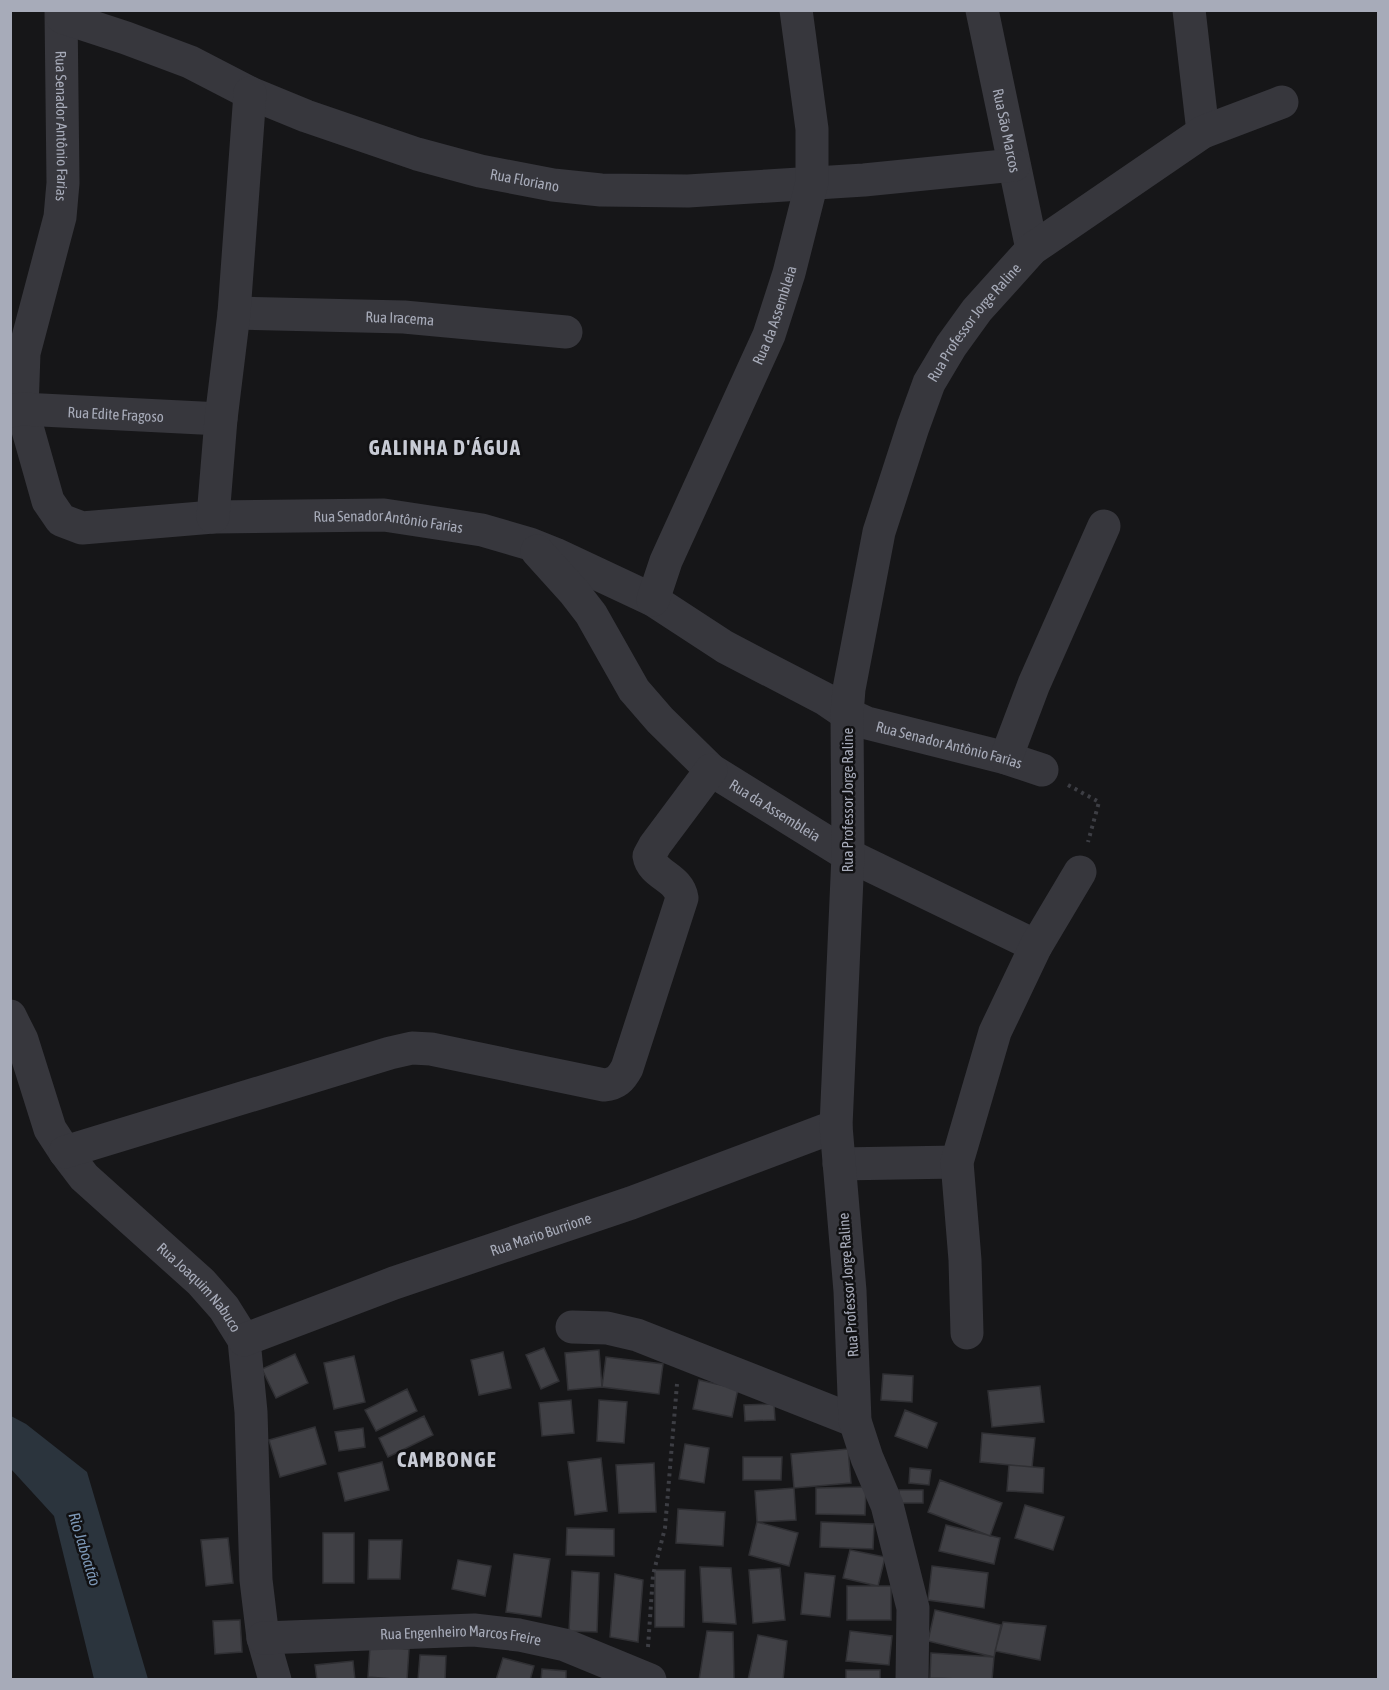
<svg xmlns="http://www.w3.org/2000/svg" width="1389" height="1690" font-family="'Asap Condensed',sans-serif">
	<style>
		.water { fill: #2b343d }
		.building { fill: #404045; stroke: #303034; stroke-width: 1.5 }
		.lines { fill: none; stroke-linecap: round; stroke-linejoin: round }
		.path { stroke: #3d3e44; stroke-width: 4; stroke-dasharray: 3 4.5; stroke-linecap: butt }
		.minor { stroke: #37373d; stroke-width: 33 }
		.labels { text-anchor: middle; dominant-baseline: central; stroke-width: 5; stroke-linejoin: round; paint-order: stroke }
		.street-label { font-size: 15px; fill: #a7abb9; stroke: #111113 }
		.water-label { font-size: 16px; font-style: italic; fill: #7c97b6; stroke: #111113 }
		.district-label { font-size: 21px; font-weight: bold; letter-spacing: 1.5px; fill: #c8cbd5; stroke: #111113 }
	</style>
	<rect width="100%" height="100%" fill="#161618"/>
	<path class="water" d="M11 1416 26 1424 87 1472 148 1679H94L54 1516 11 1469Z"/>
	<path class="building" d="M544 1348 559 1381 541 1389 526 1355Z
		M599 1350 602 1387 568 1390 565 1353Z
		M503 1352 511 1388 479 1395 471 1360Z
		M295 1354 308 1383 276 1398 262 1369Z
		M354 1356 365 1402 334 1409 324 1363Z
		M606 1357 663 1364 659 1394 602 1387Z
		M883 1374 913 1376 912 1402 881 1400Z
		M699 1380 738 1389 732 1417 693 1409Z
		M1040 1386 1044 1422 992 1427 988 1391Z
		M407 1389 417 1411 376 1431 365 1410Z
		M571 1400 574 1433 542 1436 539 1403Z
		M599 1400 627 1402 624 1443 597 1441Z
		M774 1404 775 1420 745 1421 744 1405Z
		M905 1410 937 1423 927 1448 895 1436Z
		M424 1416 433 1435 388 1457 379 1438Z
		M315 1427 326 1464 280 1477 269 1440Z
		M363 1428 365 1447 339 1451 335 1432Z
		M982 1433 1035 1438 1032 1467 980 1462Z
		M685 1444 709 1448 704 1483 679 1479Z
		M848 1449 851 1483 794 1488 791 1454Z
		M743 1457H782L781 1480H743Z
		M601 1458 607 1511 575 1515 568 1462Z
		M382 1462 389 1490 345 1501 338 1473Z
		M654 1463 656 1512 619 1513 616 1465Z
		M1009 1465 1044 1468 1043 1493 1007 1491Z
		M910 1468 931 1470 929 1485 909 1483Z
		M940 1480 1002 1503 990 1536 928 1512Z
		M866 1487 865 1515 816 1514V1488Z
		M794 1488 796 1520 757 1522 755 1491Z
		M899 1490H923V1503H899Z
		M1025 1505 1064 1517 1053 1550 1015 1538Z
		M678 1509 725 1512 723 1546 676 1543Z
		M757 1522 798 1533 789 1566 749 1555Z
		M821 1522 874 1524 873 1549 820 1547Z
		M946 1525 1000 1538 994 1564 939 1551Z
		M567 1528 614 1529V1556L566 1555Z
		M323 1533H354V1583H323Z
		M228 1538 233 1583 206 1586 201 1540Z
		M369 1540H402L400 1579H368Z
		M850 1550 885 1557 878 1586 843 1578Z
		M514 1554 550 1559 541 1617 506 1612Z
		M458 1560 491 1566 485 1596 452 1589Z
		M932 1566 988 1573 984 1608 928 1600Z
		M700 1567 731 1568 736 1624 703 1622Z
		M780 1568 785 1620 753 1623 749 1570Z
		M655 1570H685L684 1627H655Z
		M572 1571 599 1573 597 1632 569 1631Z
		M805 1573 835 1576 830 1617 801 1614Z
		M615 1574 643 1580 638 1642 610 1637Z
		M847 1586H891V1620H847Z
		M935 1610 1001 1625 994 1657 928 1641Z
		M240 1620 242 1652 215 1654 213 1621Z
		M1003 1622 1046 1626 1040 1660 995 1651Z
		M707 1631 733 1632 734 1680H699Z
		M850 1631 892 1636 889 1665 846 1661Z
		M758 1635 787 1641 783 1680H748Z
		M370 1647 409 1649 407 1680 368 1677Z
		M931 1653 994 1657 992 1680 930 1678Z
		M420 1655 446 1656 445 1680H418Z
		M503 1658 534 1666 530 1680H496Z
		M353 1661 355 1680H317L315 1665Z
		M542 1669 566 1671V1680H541Z
		M846 1670H880V1680H846Z"/>
	<g class="lines">
		<path class="path" d="M1068 785 1099 802 1088 842
			M648 1647 653 1575 665 1528 677 1384"/>
		<g class="minor">
			<path id="s1" d="M61 10 63 183 60 217 24 353 22 409 48 501 61 520 82 528 213 517 384 515 482 530 530 544 555 554 653 600 725 647 825 699 847 714 867 723 1006 758 1042 770"/>
			<path id="s2" d="M982 10 1032 249"/>
			<path d="M1189 10 1203 132"/>
			<path id="s3" d="M62 17 126 38 190 62 250 93 306 116 417 154 480 171 553 185 601 190 688 191 864 180 1014 165"/>
			<path id="s4" d="M234 313 404 317 566 332"/>
			<path id="s5" d="M10 411 22 409 221 419"/>
			<path d="M213 517 221 419 234 313 250 93"/>
			<path id="s6" d="M537 551 574 592 591 614 634 690 660 720 711 770 848 855 1036 946"/>
			<path id="s7" d="M653 600 666 561 769 335 789 273 812 182V129L796 10"/>
			<path d="M1006 758 1034 684 1104 526"/>
			<path id="s8" d="M10 1016 22 1040 50 1129 65 1152 84 1177 201 1282 224 1308 244 1340 251 1412 256 1580 263 1638 275 1680"/>
			<path d="M65 1152 390 1053 412 1048 431 1049 604 1085C616 1084 621 1079 627 1068L682 898C679 877 652 875 649 856L655 845 711 770"/>
			<path d="M839 1164 957 1162"/>
			<path d="M572 1327 607 1328 637 1335 855 1421"/>
			<path d="M967 1333 965 1260 957 1162 995 1032 1036 946 1080 872"/>
			<path id="s9" d="M244 1340 394 1283 631 1203 836 1126"/>
			<path id="s10" d="M263 1638 474 1630 519 1635 565 1645 650 1680"/>
			<path id="s11" d="M912 1680 913 1608 887 1505 867 1458 855 1421 850 1291 836 1126 848 855 847 714 849 689 879 532 913 427 929 383 951 346 977 310 1032 249 1203 132 1282 102"/>
		</g>
	</g>
	<g class="labels">
		<g class="street-label">
			<text stroke="none"><textPath href="#s1" startOffset="116">Rua Senador Antônio Farias</textPath></text>
			<text stroke="none"><textPath href="#s2" startOffset="123">Rua São Marcos</textPath></text>
			<text stroke="none"><textPath href="#s3" startOffset="492">Rua Floriano</textPath></text>
			<text stroke="none"><textPath href="#s7" startOffset="310">Rua da Assembleia</textPath></text>
			<text stroke="none"><textPath href="#s4" startOffset="166">Rua Iracema</textPath></text>
			<text stroke="none"><textPath href="#s11" startOffset="1394">Rua Professor Jorge Raline</textPath></text>
			<text stroke="none"><textPath href="#s5" startOffset="106">Rua Edite Fragoso</textPath></text>
			<text stroke="none"><textPath href="#s1" startOffset="852">Rua Senador Antônio Farias</textPath></text>
			<text stroke="none"><textPath href="#s1" startOffset="1464">Rua Senador Antônio Farias</textPath></text>
			<text transform="translate(847 800) rotate(-90)">Rua Professor Jorge Raline</text>
			<text stroke="none"><textPath href="#s6" startOffset="357">Rua da Assembleia</textPath></text>
			<text stroke="none"><textPath href="#s9" startOffset="315">Rua Mario Burrione</textPath></text>
			<text transform="translate(848 1285) rotate(-94)">Rua Professor Jorge Raline</text>
			<text stroke="none"><textPath href="#s8" startOffset="339">Rua Joaquim Nabuco</textPath></text>
			<text stroke="none"><textPath href="#s10" startOffset="198">Rua Engenheiro Marcos Freire</textPath></text>
		</g>
		<g class="water-label">
			<text transform="translate(85 1549) rotate(73)">Rio Jaboatão</text>
		</g>
		<g class="district-label">
			<text x="445" y="447">GALINHA D'ÁGUA</text>
			<text x="447" y="1459">CAMBONGE</text>
		</g>
	</g>
	<rect width="1389" height="1690" fill="none" stroke="#a7abb9" stroke-width="24"/>
</svg>
